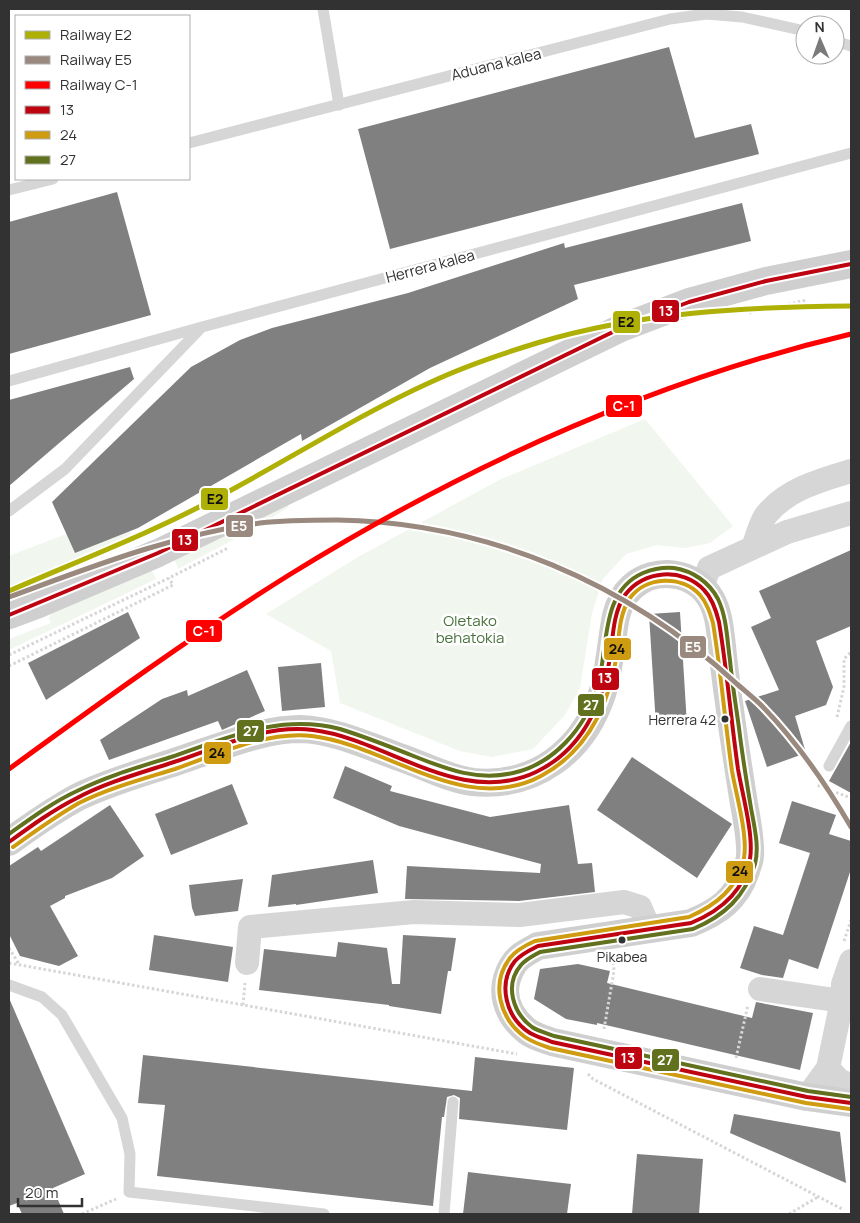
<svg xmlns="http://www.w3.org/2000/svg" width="860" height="1223" font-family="Manrope,sans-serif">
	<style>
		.green { fill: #f1f6ee }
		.building { fill: #808080 }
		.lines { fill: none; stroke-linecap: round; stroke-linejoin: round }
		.path { stroke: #d6d6d6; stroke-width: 3; stroke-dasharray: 2.5 2.5; stroke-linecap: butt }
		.lane { stroke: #d6d6d6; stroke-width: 11 }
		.street { stroke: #d6d6d6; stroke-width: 24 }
		.secondary { stroke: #cfcfcf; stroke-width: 28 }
		.bus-1-casing { stroke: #fff; stroke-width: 8 }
		.bus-2-casing { stroke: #fff; stroke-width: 8 }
		.bus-3-casing { stroke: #fff; stroke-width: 8 }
		.bus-1 { stroke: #bf0411; stroke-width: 4 }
		.bus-2 { stroke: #cf9b10; stroke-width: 4 }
		.bus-3 { stroke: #61711d; stroke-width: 4 }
		.rail-1-casing { stroke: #fff; stroke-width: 9 }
		.rail-2-casing { stroke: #fff; stroke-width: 9 }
		.rail-3-casing { stroke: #fff; stroke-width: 9 }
		.rail-1 { stroke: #aeb005; stroke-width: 5 }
		.rail-2 { stroke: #9a897e; stroke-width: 5 }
		.rail-3 { stroke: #f00; stroke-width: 5 }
		.bus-dot { fill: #323232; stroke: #fff; stroke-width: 2 }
		.labels { text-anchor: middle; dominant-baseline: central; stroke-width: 5; stroke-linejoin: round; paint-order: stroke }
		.bus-label { font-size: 14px; fill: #323232; stroke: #fff; text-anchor: end }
		.street-label { font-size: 15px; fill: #323232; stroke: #fff }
		.park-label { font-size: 15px; fill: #48723c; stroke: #fff }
		.line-badge { stroke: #fff; stroke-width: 2 }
		.badge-label { font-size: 14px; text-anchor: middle; font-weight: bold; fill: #fff }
		.pale-badge-label { font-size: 14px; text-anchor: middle; font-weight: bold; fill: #111 }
	</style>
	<rect width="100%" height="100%" fill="#fff"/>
	<path class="green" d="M645 419 733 526 710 543 685 548 657 545 626 554 603 579 592 613 580 688 565 715 533 749 491 757 460 751 340 703 331 651 266 614 358 557 499 480Z
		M286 504 289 507 250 531 178 569 174 558Z
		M130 531 136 541 37 584 9 594V556L66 534 75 553Z
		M151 568 156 579 9 650V639L51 623 49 619 53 609Z"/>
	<path class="building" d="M669 47 695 138 751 124 759 154 390 249 358 129Z
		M117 192 151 315 9 354V222Z
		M742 203 751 241 574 285 578 299 430 368 302 441 301 434 138 528 75 553 52 502 191 367 240 340 272 328 408 293 564 243 565 248Z
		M130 367 134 379 9 486V400Z
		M851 550V626L816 641 833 687 826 705 795 716 806 753 767 767 745 701 779 690 751 627 771 618 759 591Z
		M128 612 140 638 46 700 28 663Z
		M680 612 687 725 656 726 649 614Z
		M321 663 325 707 282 711 278 667Z
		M247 670 265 711 222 730 218 721 109 760 100 740 162 699 187 690 188 696Z
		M851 742V793L829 781Z
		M632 757 732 824 697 878 597 810Z
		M345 766 392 786 390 791 490 817 569 805 578 864 592 863 595 892 519 901 405 899 407 866 540 873 541 864 399 826 333 798Z
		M232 784 248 824 171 855 155 814Z
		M792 801 836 815 829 834 851 841V869L818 969 789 959 783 978 762 975 740 968 754 926 783 935 810 853 779 843Z
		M110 805 144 856 112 878 65 896V898L50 906 78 956 59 966 20 956 9 934V866L38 847 41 851Z
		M373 860 378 893 296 905V904L268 907 272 875Z
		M243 879 238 911 195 916 192 908 189 885Z
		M154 935 233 947 228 982 149 970Z
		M403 935 456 938 451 971H448L441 1014 389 1006V1005L259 990 264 949 336 957 338 942 387 948 392 984H400Z
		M578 964 610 971 607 983 752 1018 756 1002 813 1013 800 1070 597 1023V1025L566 1019 534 999 540 969Z
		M9 998 85 1174 53 1188 64 1214H22L17 1203 9 1206Z
		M143 1055 472 1091 475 1057 574 1068 567 1130 459 1119 460 1098 454 1095 447 1097 444 1117H442L433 1206 157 1176 165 1105 138 1103Z
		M734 1114 840 1132 846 1183 730 1133Z
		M637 1154 703 1159 699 1214H632Z
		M468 1172 571 1184 567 1214H463Z"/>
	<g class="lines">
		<path class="path" d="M749 313 807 300
			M9 655 169 578 228 548
			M9 666 173 585 169 578
			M837 717 844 687V659L851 652
			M822 780 819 786 851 798
			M844 941 851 920
			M9 948 19 964
			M9 963 517 1054
			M243 1005 245 983
			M604 1029 614 971 613 959
			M736 1058 748 1005
			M588 1074 593 1079 844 1210
			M82 1214 116 1199
			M789 1214 818 1197"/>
		<path class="lane" d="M323 9 339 105
			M835 41 851 46
			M189 143 670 19 706 14 742 17 805 31
			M9 190 53 179
			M9 381 202 327 851 153
			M9 511 65 469 200 329
			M829 766 851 726
			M9 985 42 997 62 1015 122 1118 130 1154 129 1192 324 1214
			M444 1214 453 1102"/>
		<path class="street" d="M753 547C757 538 760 523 766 515 787 489 821 480 851 471
			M702 587 709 568 787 532 851 513
			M247 963 250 927 414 912 520 915 624 902 640 907 650 930
			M760 989 842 1001
			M828 1068 839 1080 851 1086
			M807 1097 828 1068 842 1001 843 984 851 961"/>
		<path class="secondary" d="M9 615 36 605 158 553 621 328 689 302 766 281 851 264
			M9 842C31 826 54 810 78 797 115 779 157 769 195 755 230 744 264 729 301 729 335 730 370 747 402 758 425 766 449 779 473 782 535 788 583 751 602 694 610 669 611 641 616 616 619 604 623 595 632 587 655 566 695 571 711 599 719 613 720 630 722 646 724 667 727 689 730 710 734 741 739 772 744 804 747 820 751 840 750 856 750 861 747 866 746 871 736 900 718 912 691 923L538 946C529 951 518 956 513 965 498 990 506 1014 527 1031 533 1036 544 1039 552 1042L807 1097 851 1103"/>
		<defs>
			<path id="bus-1" d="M9 615 158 553 621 328 689 302 766 281 851 264
				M9 842C31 826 53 810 77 798 107 782 141 773 174 762 217 748 265 724 313 730 387 739 460 808 536 772 584 749 604 700 611 651 613 633 614 611 625 595 643 570 683 567 704 590 712 598 716 610 719 622 727 670 731 720 738 769 742 793 754 835 750 859 744 892 720 911 691 923L538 946C530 950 521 954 515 961 497 984 506 1018 530 1033 537 1037 545 1039 552 1042L807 1097 851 1103"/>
			<path id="bus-2" d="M13 847C34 832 56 816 79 803 109 788 143 779 175 769 218 754 266 731 312 736 388 745 464 817 541 776 588 751 609 705 617 654 619 636 619 614 630 598 646 576 682 575 700 595 707 603 710 613 713 623 721 672 725 722 732 771 736 794 748 835 744 858 738 888 716 905 689 917L535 941C526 945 516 950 510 958 490 984 500 1019 525 1037 532 1042 541 1045 550 1048L806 1103 850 1109"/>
			<path id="bus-3" d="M9 834C30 819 53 802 77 791 107 776 139 767 171 757 227 738 280 713 340 729 366 737 391 747 416 757 449 770 478 781 513 773 554 764 585 728 597 689 609 650 599 592 643 573 653 569 663 567 674 568 693 571 709 582 718 599 727 618 727 640 730 660 732 683 736 706 739 728 742 753 746 778 750 802 753 822 760 845 755 864 745 897 724 916 693 929L540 952C533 956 526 959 521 965 504 985 513 1013 532 1027 538 1031 547 1033 554 1036L808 1091 851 1097"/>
		</defs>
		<use href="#bus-1" class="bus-1-casing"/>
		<use href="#bus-2" class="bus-2-casing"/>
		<use href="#bus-3" class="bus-3-casing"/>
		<use href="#bus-1" class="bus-1"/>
		<use href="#bus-2" class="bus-2"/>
		<use href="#bus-3" class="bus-3"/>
		<defs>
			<path id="rail-1" d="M9 591C80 560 152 533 220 496 290 459 358 415 431 382 465 366 501 354 537 343 640 312 745 307 851 306"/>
			<path id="rail-2" d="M9 597C94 566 169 536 260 523 285 520 311 520 337 520 486 522 628 583 737 684 745 691 754 698 762 706 797 742 826 784 851 827"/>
			<path id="rail-3" d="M9 769C101 702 193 635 289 575 462 468 652 381 851 334"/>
		</defs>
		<use href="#rail-1" class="rail-1-casing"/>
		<use href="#rail-2" class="rail-2-casing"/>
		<use href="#rail-3" class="rail-3-casing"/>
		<use href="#rail-1" class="rail-1"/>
		<use href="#rail-2" class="rail-2"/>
		<use href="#rail-3" class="rail-3"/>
	</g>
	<g class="bus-dot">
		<circle cx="725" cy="719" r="4.5"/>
		<circle cx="622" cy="940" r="4.5"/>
	</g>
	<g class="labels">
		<g class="bus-label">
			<text x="716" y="719">Herrera 42</text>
			<text x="622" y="956" text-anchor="middle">Pikabea</text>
		</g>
		<g class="street-label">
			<text transform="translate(496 64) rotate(-14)">Aduana kalea</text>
			<text transform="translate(430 266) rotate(-15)">Herrera kalea</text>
		</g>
		<g class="park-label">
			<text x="470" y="620">Oletako<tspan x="470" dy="17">behatokia</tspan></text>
		</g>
	</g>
	<g class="line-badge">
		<rect x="651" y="299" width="29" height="24" rx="5" fill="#bf0411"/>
		<rect x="612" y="310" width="29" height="24" rx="5" fill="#aeb005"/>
		<rect x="605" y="394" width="38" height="24" rx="5" fill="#f00"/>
		<rect x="200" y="487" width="29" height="24" rx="5" fill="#aeb005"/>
		<rect x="225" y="514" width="29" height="24" rx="5" fill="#9a897e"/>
		<rect x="171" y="528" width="28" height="24" rx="5" fill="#bf0411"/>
		<rect x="185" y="619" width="38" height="24" rx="5" fill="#f00"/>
		<rect x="679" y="635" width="28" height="24" rx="5" fill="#9a897e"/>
		<rect x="603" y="637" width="29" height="24" rx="5" fill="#cf9b10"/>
		<rect x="591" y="667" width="29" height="24" rx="5" fill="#bf0411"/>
		<rect x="577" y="693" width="28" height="24" rx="5" fill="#61711d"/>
		<rect x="236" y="719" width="29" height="24" rx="5" fill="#61711d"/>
		<rect x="203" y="741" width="29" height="24" rx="5" fill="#cf9b10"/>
		<rect x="725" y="860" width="29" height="24" rx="5" fill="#cf9b10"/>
		<rect x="614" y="1046" width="29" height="24" rx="5" fill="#bf0411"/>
		<rect x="651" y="1048" width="29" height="24" rx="5" fill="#61711d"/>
	</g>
	<g class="badge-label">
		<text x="666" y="316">13</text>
		<text x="624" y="411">C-1</text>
		<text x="239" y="531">E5</text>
		<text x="185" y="545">13</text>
		<text x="204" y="636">C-1</text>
		<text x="693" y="652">E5</text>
		<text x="605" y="683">13</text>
		<text x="591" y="710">27</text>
		<text x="251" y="736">27</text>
		<text x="628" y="1063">13</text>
		<text x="665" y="1065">27</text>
	</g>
	<g class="pale-badge-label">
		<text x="626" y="327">E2</text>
		<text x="215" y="504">E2</text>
		<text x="617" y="654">24</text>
		<text x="217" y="758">24</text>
		<text x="740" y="876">24</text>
	</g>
	<rect width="860" height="1223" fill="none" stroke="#323232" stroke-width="20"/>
	<rect x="15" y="15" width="175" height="165" fill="#ffffff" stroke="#adadad"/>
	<rect x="25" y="31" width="25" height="8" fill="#aeb005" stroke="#adadad"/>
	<text x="60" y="40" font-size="15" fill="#323232">Railway E2</text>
	<rect x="25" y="56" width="25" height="8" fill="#9a897e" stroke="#adadad"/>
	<text x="60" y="65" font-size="15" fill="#323232">Railway E5</text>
	<rect x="25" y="81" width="25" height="8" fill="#ff0000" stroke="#adadad"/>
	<text x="60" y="90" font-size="15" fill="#323232">Railway C-1</text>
	<rect x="25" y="106" width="25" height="8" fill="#bf0411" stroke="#adadad"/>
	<text x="60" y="115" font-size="15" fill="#323232">13</text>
	<rect x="25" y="131" width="25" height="8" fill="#cf9b10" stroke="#adadad"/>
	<text x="60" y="140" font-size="15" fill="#323232">24</text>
	<rect x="25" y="156" width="25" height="8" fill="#61711d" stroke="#adadad"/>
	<text x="60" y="165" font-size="15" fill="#323232">27</text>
	<g transform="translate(820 40) rotate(358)"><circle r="24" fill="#ffffff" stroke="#adadad"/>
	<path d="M0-4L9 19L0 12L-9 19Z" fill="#7a7a7a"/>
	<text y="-8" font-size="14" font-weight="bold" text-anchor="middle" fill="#323232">N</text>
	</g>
	<path d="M18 1198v8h64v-8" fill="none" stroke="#323232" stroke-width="2.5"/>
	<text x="25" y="1198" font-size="15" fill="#323232" stroke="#ffffff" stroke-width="4" paint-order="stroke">20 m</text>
</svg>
